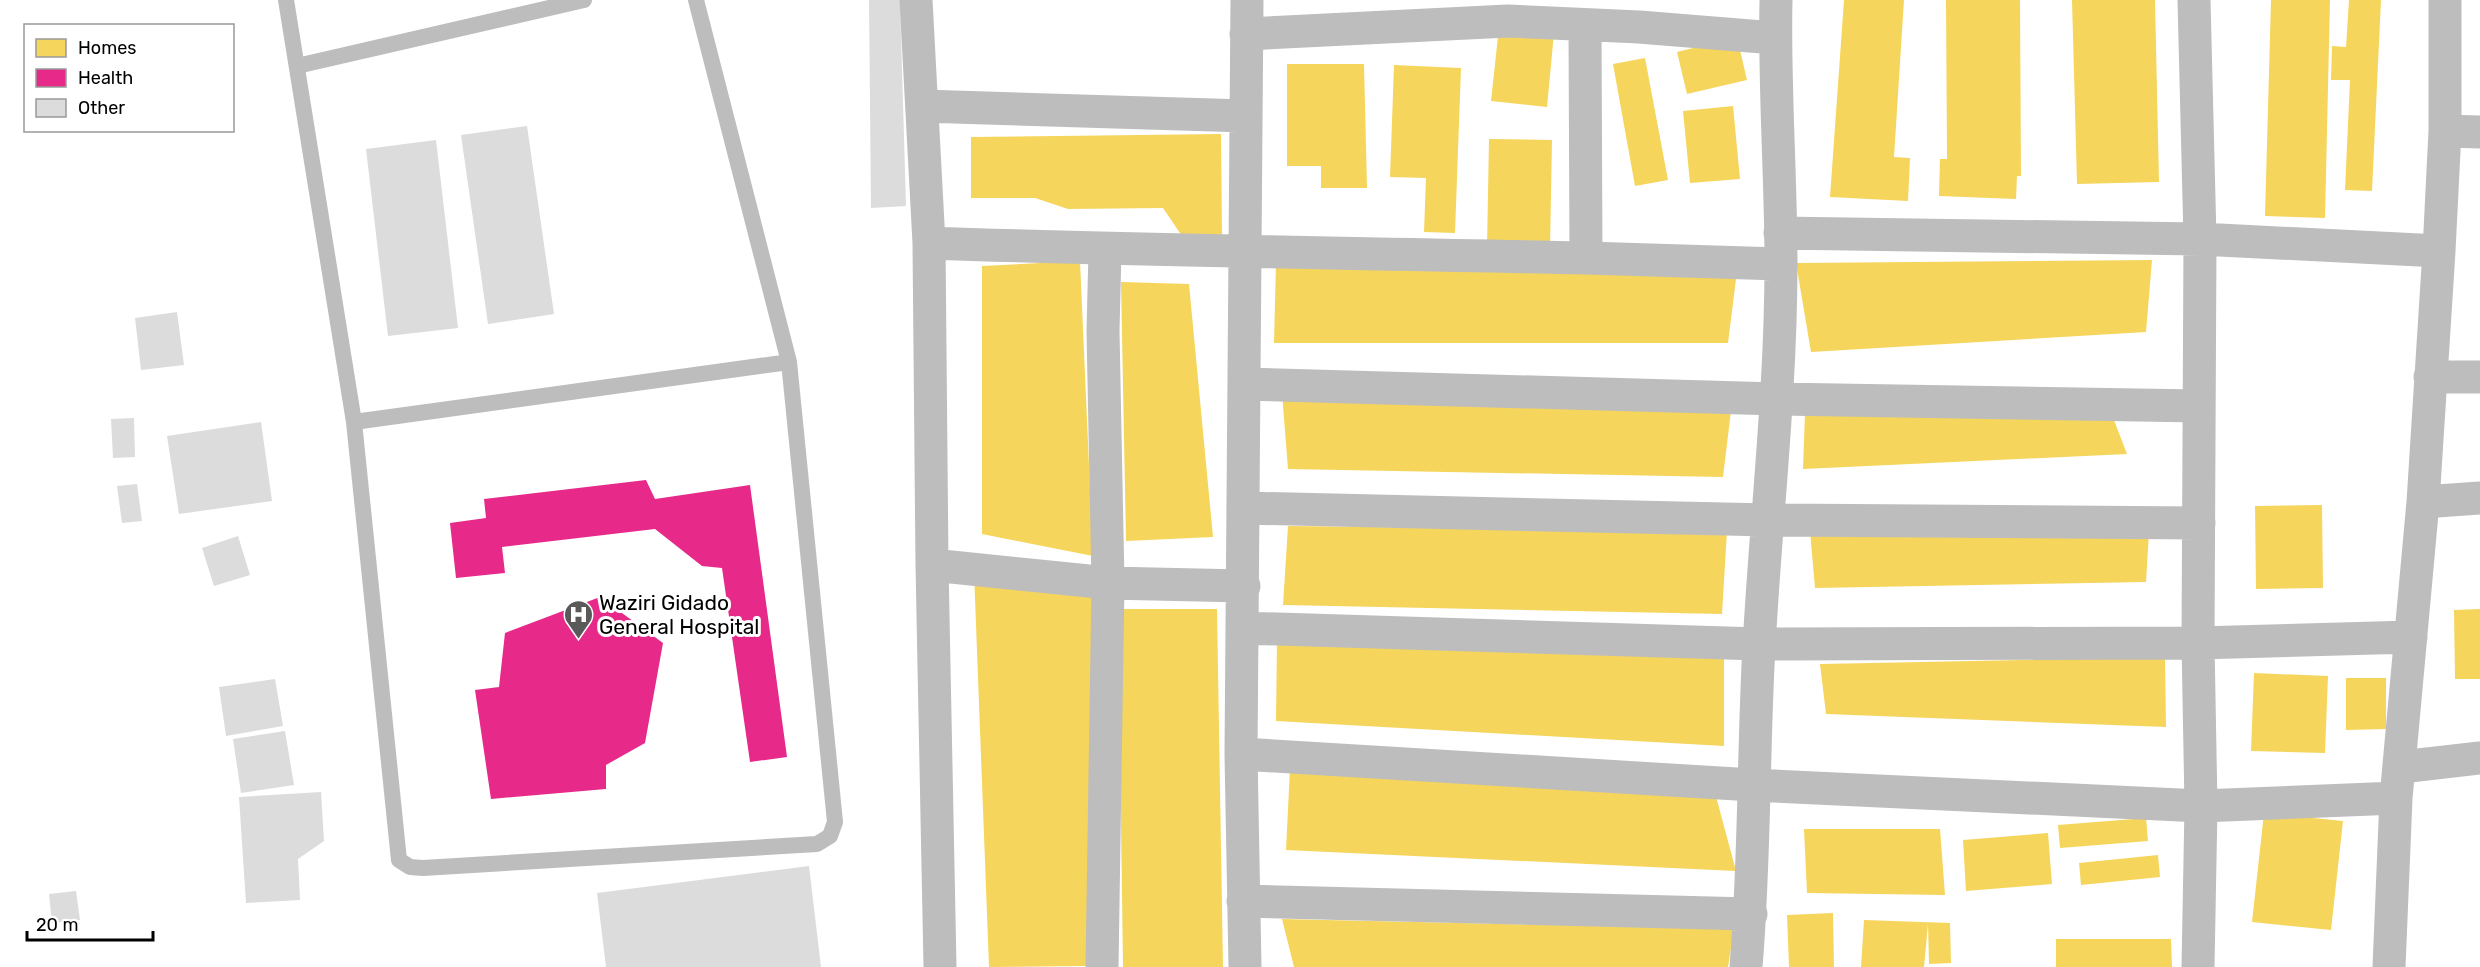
<svg xmlns="http://www.w3.org/2000/svg" width="2480" height="967" font-family="Rubik,sans-serif">
	<style>
		.homes { fill: #f6d55c }
		.health { fill: #e7298a }
		.building { fill: #dcdcdc }
		.lines { fill: none; stroke-linecap: round; stroke-linejoin: round }
		.lane { stroke: #bdbdbd; stroke-width: 16 }
		.street { stroke: #bdbdbd; stroke-width: 33 }
		.labels { text-anchor: middle; dominant-baseline: central; stroke-width: 6; stroke-linejoin: round; paint-order: stroke }
		.poi-label { font-size: 21px; fill: #000; stroke: #fff; text-anchor: start }
	</style>
	<rect width="100%" height="100%" fill="#fff"/>
	<path class="homes" d="M1844 0H1904L1894 157 1910 158 1908 201 1830 197Z
		M1946 0H2020L2021 176H2017L2016 199 1939 196 1940 159H1947Z
		M2072 0H2155L2159 182 2077 184Z
		M2271 0H2330L2325 218 2265 216Z
		M2349 0H2381L2372 191 2345 190 2350 80H2331L2332 46 2346 47Z
		M1499 27 1554 33 1547 107 1491 101Z
		M1737 37 1747 80 1687 94 1677 52Z
		M1645 58 1668 180 1635 186 1613 64Z
		M1287 64H1364L1367 188H1321V166H1287Z
		M1394 65 1461 68 1455 233 1424 232 1426 178 1390 177Z
		M1733 106 1740 179 1690 183 1683 111Z
		M1221 134 1222 236H1182L1163 208 1068 209 1035 198H971V137Z
		M1489 139 1552 140 1550 248 1487 247Z
		M2152 260 2146 332 1811 352 1796 263Z
		M1080 261 1093 556 982 534V266Z
		M1276 262 1738 263 1728 343H1274Z
		M1121 282 1189 284 1213 537 1126 541Z
		M1282 393 1731 411 1723 477 1288 469Z
		M1805 413 2112 415 2127 454 1803 469Z
		M2322 505 2323 588 2256 589 2255 506Z
		M1288 526 1727 531 1722 614 1283 605Z
		M1810 531 2149 532 2146 582 1815 588Z
		M974 572 1094 597 1088 966 989 967Z
		M1118 609H1217L1223 967H1123Z
		M2480 609V679H2455L2454 610Z
		M1277 641 1724 652V746L1276 721Z
		M2165 657 2166 727 1826 714 1820 664Z
		M2254 673 2328 676 2325 753 2251 751Z
		M2346 678H2386V729L2346 730Z
		M1290 768 1714 789 1736 871 1286 850Z
		M2264 813 2343 821 2331 930 2252 922Z
		M2146 818 2148 841 2060 848 2058 825Z
		M1804 829H1940L1945 895 1807 893Z
		M2048 833 2052 884 1966 891 1963 840Z
		M2158 855 2160 877 2081 885 2079 863Z
		M1833 913 1834 967H1789L1787 915Z
		M1282 919 1734 929 1728 967H1294Z
		M1864 920 1950 923 1951 963 1929 964 1928 924 1924 967H1861Z
		M2056 939H2171L2172 967H2056Z"/>
	<path class="health" d="M646 480 655 499 750 485 787 757 750 762 722 568 702 566 655 529 502 547 505 573 456 578 450 523 486 518 484 499Z
		M600 597 663 643 645 743 606 765V789L491 799 475 690 499 687 505 633Z"/>
	<path class="building" d="M869 0H900L906 206 871 208Z
		M527 126 554 314 488 324 461 135Z
		M436 140 458 328 388 336 366 149Z
		M177 312 184 365 141 370 135 318Z
		M134 418 135 457 113 458 111 419Z
		M261 422 272 501 179 514 167 436Z
		M137 484 142 521 122 523 117 486Z
		M238 536 250 575 214 586 202 548Z
		M275 679 283 726 226 736 219 687Z
		M285 731 294 785 241 793 233 739Z
		M321 792 324 841 298 859 300 900 246 903 239 797Z
		M809 866 821 967H606L597 893Z
		M76 891 80 920 52 923 49 894Z"/>
	<g class="lines">
		<path class="lane" d="M286 0 354 422 399 860 410 867 423 868 817 844 830 836 835 822 789 362 696 0
			M297 66 584 0
			M354 422 789 362"/>
		<path class="street" d="M916 0 929 243 932 565 940 967
			M2194 0 2200 239 2198 643 2201 806 2198 967
			M1585 26 1586 258 1781 264
			M1246 34 1508 21 1639 27 1775 38
			M922 106 1246 116
			M2445 131 2480 132
			M1780 233 2200 239 2439 251
			M929 243C1148 251 1367 253 1586 258
			M2430 377H2480
			M1245 384 1777 399 2199 406
			M2423 502 2480 498
			M1244 508 1769 520 2199 523
			M932 565 1108 583 1244 586
			M1242 628 1759 644 2198 643 2411 637
			M1241 754 1753 785 2201 806 2396 798
			M2401 767 2480 758
			M1243 901 1751 914
			M1102 967 1108 583 1103 331 1105 250
			M1245 967 1241 754 1247 0
			M1746 967C1755 860 1753 753 1759 646 1766 518 1781 391 1781 263 1781 175 1774 87 1776 0
			M2389 967 2396 798 2423 502 2439 251 2445 131V0"/>
	</g>
	<defs>
		<symbol id="hospital-pin" viewBox="-11 -11 22 30"><path d="M0 17L-7.5 6A9.5 9.5 0 1 1 7.5 6Z" fill="#595959" stroke="#fff"/><path d="M-5-5h3v3.5h4V-5h3V5h-3V1.5h-4V5h-3Z" fill="#fff"/></symbol>
	</defs>
	<g fill-rule="evenodd">
		<use href="#hospital-pin" x="562" y="598" width="33" height="45"/>
	</g>
	<g class="labels">
		<g class="poi-label">
			<text x="599" y="602">Waziri Gidado<tspan x="599" dy="24">General Hospital</tspan></text>
		</g>
	</g>
	<rect x="24" y="24" width="210" height="108" fill="#ffffff" stroke="#999999" stroke-width="1.5"/>
	<rect x="36" y="39" width="30" height="18" fill="#f6d55c" stroke="#999999" stroke-width="1.5"/>
	<text x="78" y="54" font-size="18" fill="#000000">Homes</text>
	<rect x="36" y="69" width="30" height="18" fill="#e7298a" stroke="#999999" stroke-width="1.5"/>
	<text x="78" y="84" font-size="18" fill="#000000">Health</text>
	<rect x="36" y="99" width="30" height="18" fill="#dcdcdc" stroke="#999999" stroke-width="1.5"/>
	<text x="78" y="114" font-size="18" fill="#000000">Other</text>
	<path d="M27 931v9h126v-9" fill="none" stroke="#000000" stroke-width="3"/>
	<text x="36" y="931" font-size="18" fill="#000000" stroke="#ffffff" stroke-width="4.5" paint-order="stroke">20 m</text>
</svg>
